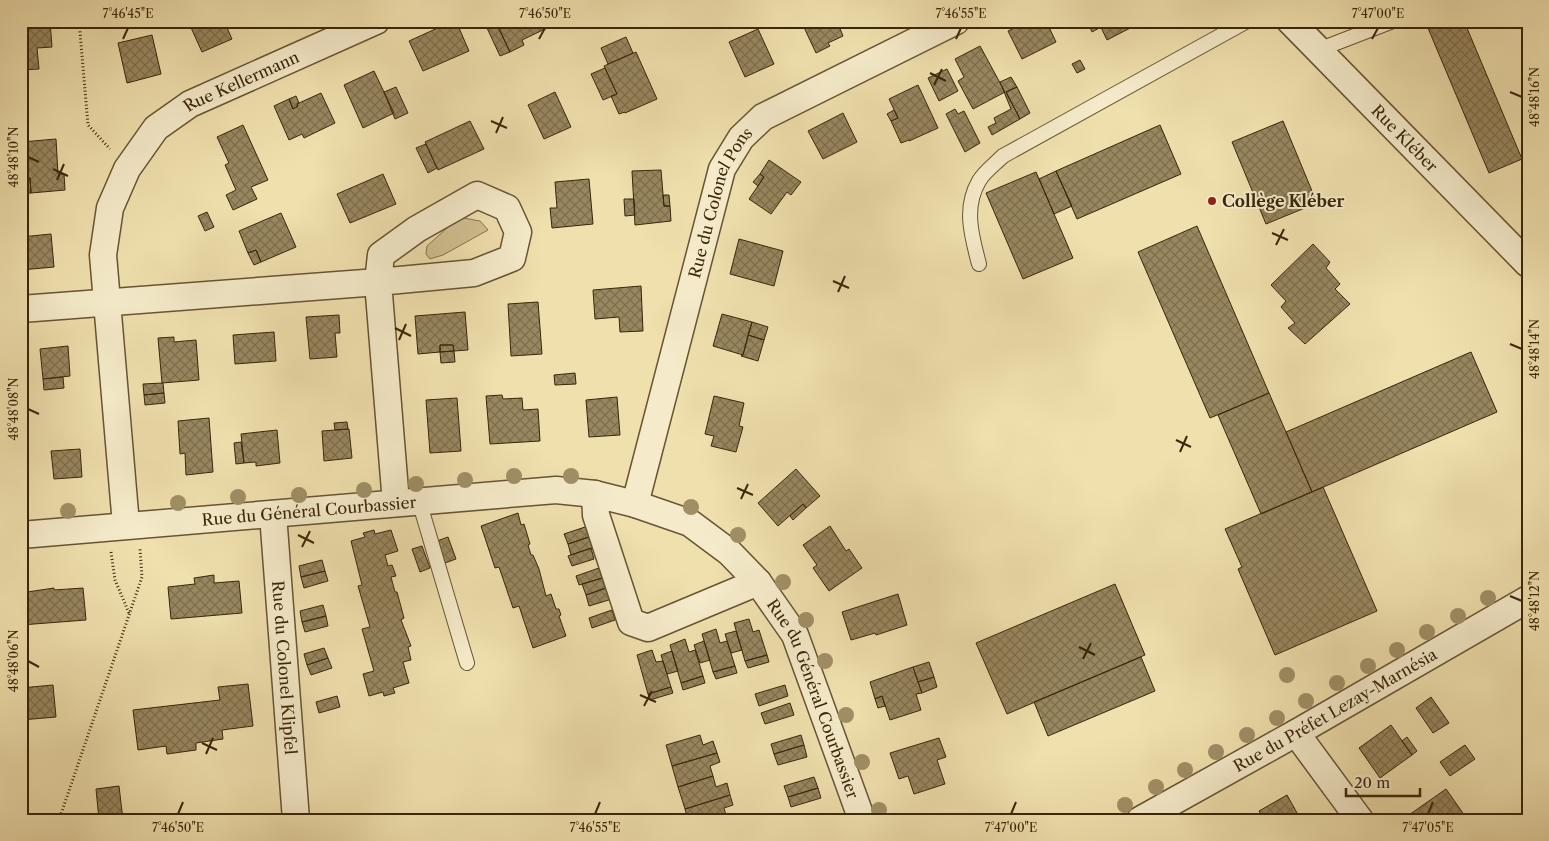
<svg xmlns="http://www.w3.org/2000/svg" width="1549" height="841" font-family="'Libre Caslon Text',serif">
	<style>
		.grass { fill: #d0c091; stroke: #85734e }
		.building { fill: url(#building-cross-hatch); stroke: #3a260a }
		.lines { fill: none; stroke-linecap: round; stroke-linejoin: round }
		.lane-casing { stroke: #675433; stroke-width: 16 }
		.street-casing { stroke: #675433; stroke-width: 29 }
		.path { stroke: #3a260a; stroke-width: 3; stroke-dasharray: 1 2.5; stroke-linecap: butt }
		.lane { stroke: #f5ebca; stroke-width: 14 }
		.street { stroke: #f5ebca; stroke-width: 26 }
		.tree { fill: #a08f66 }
		.ticks { fill: none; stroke: #3a260a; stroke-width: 2 }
		.poi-dot { fill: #8f2418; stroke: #f5ebca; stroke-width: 2 }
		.labels { text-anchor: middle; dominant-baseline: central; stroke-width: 4; stroke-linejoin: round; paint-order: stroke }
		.street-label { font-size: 16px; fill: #3a260a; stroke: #f5ebca }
		.poi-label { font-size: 16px; font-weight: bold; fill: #3a260a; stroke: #f5ebca; text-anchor: start }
		.neatline { fill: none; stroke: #3a260a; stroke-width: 2 }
		.ticks-label { font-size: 12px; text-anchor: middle; fill: #3a260a }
	</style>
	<defs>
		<pattern id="building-cross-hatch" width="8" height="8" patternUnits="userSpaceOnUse" patternTransform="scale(1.25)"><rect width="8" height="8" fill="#98875f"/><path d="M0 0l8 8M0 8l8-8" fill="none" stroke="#7d6e4d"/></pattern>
	</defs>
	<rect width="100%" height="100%" fill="#efe0ad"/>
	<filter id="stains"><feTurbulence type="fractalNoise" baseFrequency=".004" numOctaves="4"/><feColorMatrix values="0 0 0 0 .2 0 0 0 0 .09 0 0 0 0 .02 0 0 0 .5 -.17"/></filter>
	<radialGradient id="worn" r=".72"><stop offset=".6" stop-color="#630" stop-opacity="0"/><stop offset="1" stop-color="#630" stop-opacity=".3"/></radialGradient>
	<path class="grass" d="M459 217 480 221 488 230 443 255 430 259 426 254 427 246Z"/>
	<path class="building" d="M21 21H50L52 47 37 48 39 69 21 70Z
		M188 21H224L232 39 202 52Z
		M453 21H456L469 51 423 71 409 41Z
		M495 21H544L547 28 522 40 524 45 510 52Z
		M801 21H837L843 36 828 43 830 46 816 53Z
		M1029 21H1046L1056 42 1022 59 1008 31Z
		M1087 21H1098L1101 27 1092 32Z
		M1098 21H1134L1136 25 1107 40Z
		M1425 21H1464L1522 159 1489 173Z
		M497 24 510 52 500 56 487 28Z
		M758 29 774 64 745 77 729 42Z
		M152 35 161 74 127 83 118 43Z
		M626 37 633 53 608 64 601 48Z
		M980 46 1005 92 973 109 958 81 964 77 955 59Z
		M636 52 657 99 625 113V112L619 114 611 96 617 94 604 66Z
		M1080 60 1085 69 1077 73 1072 64Z
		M605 68 617 94 603 100 591 74Z
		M947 69 958 91 939 101 928 78Z
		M374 71 394 113 363 128 344 85Z
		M1011 77 1017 87 1006 92 1020 119 992 135 988 127 996 123 994 118 1011 109 1000 82Z
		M918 85 938 128 909 141V140L901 143 891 121 898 118 889 99Z
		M396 87 408 113 395 119 384 92Z
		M1017 87 1030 113 1020 119 1006 92Z
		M555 92 571 127 544 139 528 105Z
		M321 93 335 123 304 138 302 134 289 140 274 106 289 99 293 109 298 106 297 104Z
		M296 96 299 103 297 104 298 106 293 109 289 99Z
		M955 109 958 114 964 111 980 143 965 152 946 114Z
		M894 110 898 118 891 121 887 114Z
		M843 113 857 142 823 159 808 131Z
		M470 121 484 149 438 170 425 142Z
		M1283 121 1317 203 1266 224 1232 142Z
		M243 125 268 180 251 187 257 199 233 210 226 195 236 190 225 165 229 163 217 137Z
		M1160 125 1181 174 1077 219 1056 171Z
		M56 139 58 174H64L65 190 31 193 30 178 24 179 22 142Z
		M426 144 437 168 428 173 416 148Z
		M769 160 801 182 791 195 787 192 771 214 749 199 764 177 760 174Z
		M661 170 664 206H670L671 221 635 225 632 171Z
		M1056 171 1072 206 1054 214 1039 179Z
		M1036 172 1073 258 1023 279 986 193Z
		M383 174 396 204 350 223 337 194Z
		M760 174 764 177 758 186 753 182Z
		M30 178 31 193 21 194V179Z
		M589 179 593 224 552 228 550 208H557L555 182Z
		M663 195H669L670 206H664Z
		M624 199H634L635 215 625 216Z
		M207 212 214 227 205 231 198 216Z
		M281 213 296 247 261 262 256 250 248 253 239 231Z
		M1197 226 1269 393 1210 418 1138 252Z
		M51 234 54 267 21 270V237Z
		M739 239 783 251 774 286 730 274Z
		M1313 244 1330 262 1326 268 1340 284 1335 289 1350 304 1305 344 1288 328 1295 323 1281 307 1286 301 1271 285Z
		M256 250 261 262 254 265 248 253Z
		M641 286 643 331 620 332 619 317 595 319 593 290Z
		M538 302 542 354 511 356 508 304Z
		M465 312 468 350 454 351 453 345H440V352L418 354 415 316Z
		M722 314 752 322 743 355 713 346Z
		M339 315 340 333H335L337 357 310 359 306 317Z
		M752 322 768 327 764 340 748 335Z
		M274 332 276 361 235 364 233 335Z
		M748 335 764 340 758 361 741 356 743 355Z
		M174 337V342L196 340 199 380 162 383 158 338Z
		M440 345H453L454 351 440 352Z
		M68 346 70 376 43 379 40 349Z
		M454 351 455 362 441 363 440 352Z
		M1471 352 1497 412 1312 492 1286 432Z
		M575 373 576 384 555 385 554 375Z
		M63 377 64 388 44 390 43 379Z
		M163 383 164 393 144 395 143 384Z
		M164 393 165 403 145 405 144 395Z
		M1269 393 1312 492 1261 514 1218 415Z
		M502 395 503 399 522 398 523 410 538 409 540 441 490 444 486 396Z
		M714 396 744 403 739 426 743 427 736 452 711 446 714 436 705 434Z
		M617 397 620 435 589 437 586 400Z
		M457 398 461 451 430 453 426 400Z
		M209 418 213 472 186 475 185 453 180 454 178 421Z
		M347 422 348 429 335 430 334 423Z
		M349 429 352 458 324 461 322 431Z
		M277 430 280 463 256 466V462L244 463 241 434Z
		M241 442 244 463 236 464 234 443Z
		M80 449 82 477 54 479 51 451Z
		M796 469 820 496 806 508 803 504 778 526 758 503Z
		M1323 487 1377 611 1275 655 1238 569 1242 567 1225 529Z
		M803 504 806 508 793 520 790 516Z
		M518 513 521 525 524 524 530 544 528 545 531 555H533L539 569 546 596 551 594 556 609H559L561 615 559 616 566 636 533 648 519 606 513 608 499 567 495 568 481 526Z
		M588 526 592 536 568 544 564 534Z
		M830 526 846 551 849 549 862 568 829 591 813 568 817 565 803 545Z
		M374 530 375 534 391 530 398 551 385 555 388 566 392 565 396 576 391 577 395 592H397L404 618 401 620 411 646 408 647 411 660 403 662 409 683 393 688 395 693 384 696 383 692 369 696 363 674 374 671 362 629 370 627 358 586 362 585 351 541 365 537 363 533Z
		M592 536 595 547 571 555 568 544Z
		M448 537 456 559 445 563 437 541Z
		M422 546 430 568 420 572 412 549Z
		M591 548 594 559 572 566 568 556Z
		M322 560 325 571 301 577 299 566Z
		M599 568 602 578 579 585 576 576Z
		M325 571 328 581 304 588 301 577Z
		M214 575V583L239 581 242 613 171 619 168 587 195 584 194 578Z
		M606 577 609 587 586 595 582 584Z
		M1115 584 1145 655 1007 714 976 643Z
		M609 587 612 599 589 606 586 595Z
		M54 588V590L83 588 86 620 21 625V593Z
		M898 594 907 625 876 635 875 633 851 640 842 612Z
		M323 605 326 616 302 622 300 611Z
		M612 610 615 620 592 628 589 618Z
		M326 616 328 626 305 632 302 622Z
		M749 619 753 632 759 630 767 655 745 661 734 623Z
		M716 629 720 643 727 641 735 666 713 672 702 634Z
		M736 631 742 650 731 653 725 634Z
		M685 639 689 652 695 650 703 676 681 683 670 645Z
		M704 641 710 660 700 663 694 645Z
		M324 648 328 658 307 665 304 654Z
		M652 650 656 662 663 661 671 687 648 694 637 655Z
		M672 651 678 671 667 674 661 655Z
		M767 655 769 662 748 668 745 661Z
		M1141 657 1155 691 1048 736 1034 702Z
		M328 658 332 668 311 675 307 665Z
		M929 662 934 677 918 682 913 667Z
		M735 666 737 673 716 679 713 672Z
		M913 667 922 693 916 694 921 710 890 720 882 696 875 699 870 682Z
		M703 676 705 683 683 690 681 683Z
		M934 677 937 687 922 693 918 682Z
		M248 684 253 726 222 730 223 739 196 743V750L167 754 166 746 138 750 133 710 220 700 218 687Z
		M53 685 56 717 21 720V688Z
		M785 685 788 696 759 706 755 694Z
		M671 687 673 693 650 700 648 694Z
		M337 696 340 707 319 713 316 702Z
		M882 696 885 706 878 708 875 699Z
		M1431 697 1449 723 1433 733 1416 708Z
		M790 703 794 715 765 724 761 713Z
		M1391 725 1412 755 1380 778 1359 748Z
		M700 735 703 745 713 741 717 753 672 766 666 745Z
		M801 735 804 745 774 754 771 744Z
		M1407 737 1417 751 1412 755 1402 741Z
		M939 738 946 757 937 760 945 784 914 794 908 776 899 779 890 753Z
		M804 745 807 757 778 765 774 754Z
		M1465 745 1475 759 1450 776 1440 762Z
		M717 753 720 762 710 766 713 776 678 787 672 766Z
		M713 776 716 787 727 783 730 795 685 809 678 787Z
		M814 777 818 788 788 797 784 786Z
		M119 786 123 820H99L96 789Z
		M818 788 821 798 791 807 788 797Z
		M1446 789 1465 816 1459 820H1408L1406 817Z
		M730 795 733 805 724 808 727 819 688 820 685 809Z
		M1287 795 1301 820H1264L1259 811Z
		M248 815 249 820H207V818Z"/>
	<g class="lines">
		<defs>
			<path id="lane" d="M1318 50 1393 21
				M979 264C972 237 963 208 979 181 984 172 995 164 1003 156L1247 21
				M419 501 467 663"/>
			<g id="street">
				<path id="s1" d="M1290 21 1528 264"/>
				<path d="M21 309 378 282 474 273 512 258 518 232 507 208 477 195 417 229 381 255 378 282 396 503"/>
				<path d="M595 494 596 515 631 622 648 628 758 582"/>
				<path id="s2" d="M635 504 722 169 741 138 763 117 956 21"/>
				<path id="s3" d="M273 514 296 820"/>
				<path id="s4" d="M126 525 103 255 110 208 127 169 156 128 190 104 376 21"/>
				<path id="s5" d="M21 535 556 490 595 494 635 504 690 523 729 552 758 582 795 635 862 820"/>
				<path d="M1296 733 1360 820"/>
				<path id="s6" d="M1140 820 1296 733 1528 599"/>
			</g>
		</defs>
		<use href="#lane" class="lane-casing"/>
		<use href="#street" class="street-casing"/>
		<path class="path" d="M79 21 88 125 110 149
			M111 552 115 580 129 613
			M21 814 29 820
			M59 820 142 577 140 549"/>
		<use href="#lane" class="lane"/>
		<use href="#street" class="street"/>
	</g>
	<g class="tree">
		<circle cx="514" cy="476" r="8"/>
		<circle cx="571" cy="476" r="8"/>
		<circle cx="465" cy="480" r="8"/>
		<circle cx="416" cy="484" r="8"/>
		<circle cx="364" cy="490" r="8"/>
		<circle cx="299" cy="495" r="8"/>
		<circle cx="238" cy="497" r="8"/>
		<circle cx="178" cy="503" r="8"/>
		<circle cx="691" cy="507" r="8"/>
		<circle cx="68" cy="511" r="8"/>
		<circle cx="738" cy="535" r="8"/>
		<circle cx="783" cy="582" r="8"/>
		<circle cx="1488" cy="598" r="8"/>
		<circle cx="1458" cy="616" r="8"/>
		<circle cx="806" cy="620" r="8"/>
		<circle cx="1427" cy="632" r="8"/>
		<circle cx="1397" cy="650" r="8"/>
		<circle cx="825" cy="661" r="8"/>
		<circle cx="1368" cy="666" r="8"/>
		<circle cx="1287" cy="675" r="8"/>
		<circle cx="1337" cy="683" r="8"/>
		<circle cx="1306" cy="701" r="8"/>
		<circle cx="846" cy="715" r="8"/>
		<circle cx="1277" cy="718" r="8"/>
		<circle cx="1247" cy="735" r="8"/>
		<circle cx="1216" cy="752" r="8"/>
		<circle cx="862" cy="762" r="8"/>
		<circle cx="1185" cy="770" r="8"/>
		<circle cx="1156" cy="787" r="8"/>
		<circle cx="1125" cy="805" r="8"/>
		<circle cx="879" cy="810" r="8"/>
	</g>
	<path class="ticks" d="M123 39 128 28M539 39 545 28M956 39 961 28M1372 39 1378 28M930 73 946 81M934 85 942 69M1510 92 1522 97M491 121 507 128M496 133 503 117M28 157 39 162M53 169 68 176M57 180 64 164M1272 233 1288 240M1276 245 1284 229M833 281 849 288M838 292 845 276M395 328 411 336M399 340 406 324M1510 344 1522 349M28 409 39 414M1176 440 1191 447M1180 452 1187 436M737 488 753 495M741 499 748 484M298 535 314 543M302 547 310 531M1510 596 1522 601M1079 647 1095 655M1083 659 1091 643M28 661 39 667M640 695 656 702M644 706 652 691M202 743 217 750M206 754 213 738M178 814 183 802M595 814 600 802M1011 814 1016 802M1428 814 1433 802"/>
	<circle class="poi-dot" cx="1212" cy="201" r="5"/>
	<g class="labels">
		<g class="street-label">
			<text stroke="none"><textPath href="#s4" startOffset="509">Rue Kellermann</textPath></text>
			<text stroke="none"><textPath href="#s1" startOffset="164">Rue Kléber</textPath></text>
			<text stroke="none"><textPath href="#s2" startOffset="314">Rue du Colonel Pons</textPath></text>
			<text stroke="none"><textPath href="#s5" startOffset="289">Rue du Général Courbassier</textPath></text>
			<text stroke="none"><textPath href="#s3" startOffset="154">Rue du Colonel Klipfel</textPath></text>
			<text stroke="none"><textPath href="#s5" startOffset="896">Rue du Général Courbassier</textPath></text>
			<text stroke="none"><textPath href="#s6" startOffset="224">Rue du Préfet Lezay-Marnésia</textPath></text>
		</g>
		<g class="poi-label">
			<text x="1222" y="201">Collège Kléber</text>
		</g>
	</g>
	<rect width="1549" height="841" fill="none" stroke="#efe0ad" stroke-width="55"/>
	<path d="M1346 788v8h74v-8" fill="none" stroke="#3a260a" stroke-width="2.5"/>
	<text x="1354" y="788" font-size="15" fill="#3a260a" stroke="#f5ebca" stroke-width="4" paint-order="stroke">20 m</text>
	<rect x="28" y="28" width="1494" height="786" class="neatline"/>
	<g class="ticks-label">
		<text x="128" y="18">7°46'45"E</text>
		<text x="545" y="18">7°46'50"E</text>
		<text x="961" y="18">7°46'55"E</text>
		<text x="1378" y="18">7°47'00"E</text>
		<text transform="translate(1535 97) rotate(-90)" y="4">48°48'16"N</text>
		<text transform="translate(14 157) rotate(-90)" y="4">48°48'10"N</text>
		<text transform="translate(1535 349) rotate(-90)" y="4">48°48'14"N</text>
		<text transform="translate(14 409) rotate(-90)" y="4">48°48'08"N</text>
		<text transform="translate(1535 601) rotate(-90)" y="4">48°48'12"N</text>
		<text transform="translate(14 661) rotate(-90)" y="4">48°48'06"N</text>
		<text x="178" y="832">7°46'50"E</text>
		<text x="595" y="832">7°46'55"E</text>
		<text x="1011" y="832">7°47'00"E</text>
		<text x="1428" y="832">7°47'05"E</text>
	</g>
	<rect width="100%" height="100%" filter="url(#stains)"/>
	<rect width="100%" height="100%" fill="url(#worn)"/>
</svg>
